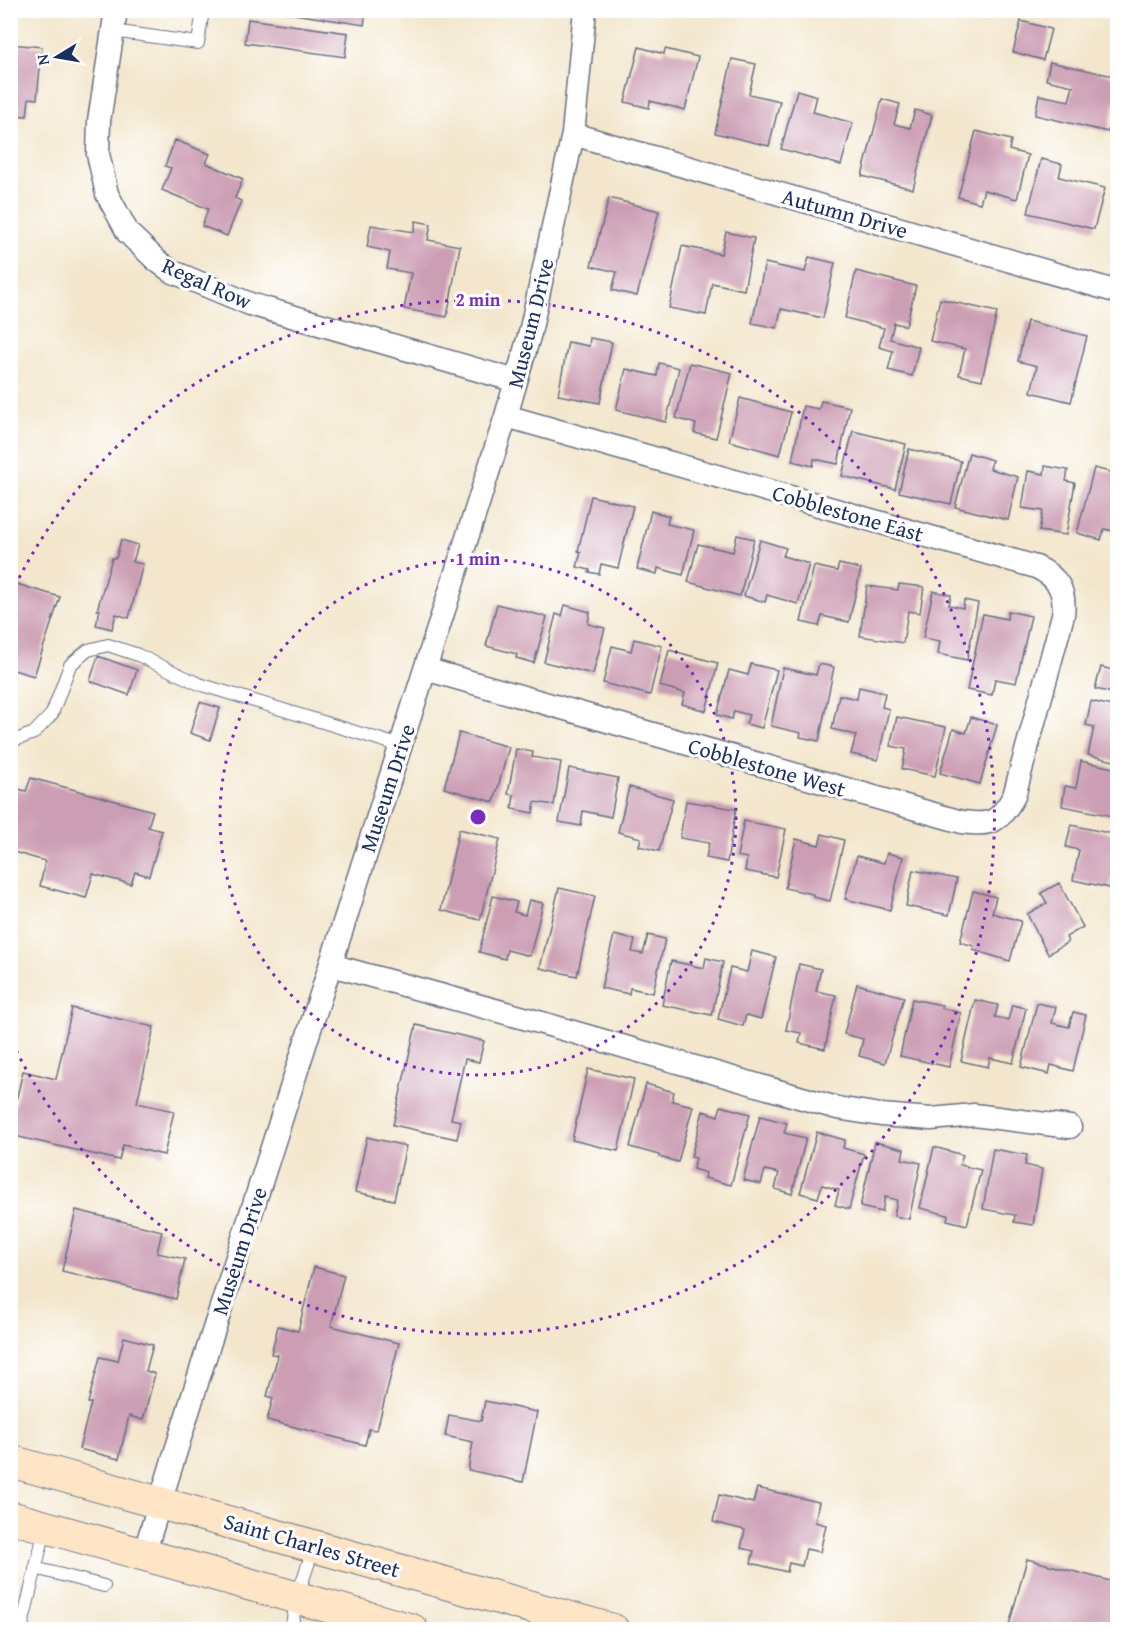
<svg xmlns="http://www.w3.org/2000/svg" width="1128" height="1640" font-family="'Gentium Book Plus',serif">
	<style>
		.building { fill: #cc9eb4 }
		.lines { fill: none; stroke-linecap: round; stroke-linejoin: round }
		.lane-casing { stroke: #676f84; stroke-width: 14 }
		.street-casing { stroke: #676f84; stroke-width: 25 }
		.secondary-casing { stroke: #676f84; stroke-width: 34 }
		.lane { stroke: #fff; stroke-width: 12 }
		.street { stroke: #fff; stroke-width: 22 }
		.secondary { stroke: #fde5c5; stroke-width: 32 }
		.ring { fill: none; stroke: #7b2cbf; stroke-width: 3; stroke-dasharray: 3 6 }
		.labels { text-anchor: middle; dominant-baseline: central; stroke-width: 6; stroke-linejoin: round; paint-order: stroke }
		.street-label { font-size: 22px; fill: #1b2f5e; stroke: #fff }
		.centre { fill: #7b2cbf; stroke: #fff; stroke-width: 3 }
		.ring-label { font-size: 18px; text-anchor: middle; font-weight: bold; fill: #7b2cbf; stroke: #fff; stroke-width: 6; stroke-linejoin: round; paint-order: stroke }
	</style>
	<rect width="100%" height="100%" fill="#fff"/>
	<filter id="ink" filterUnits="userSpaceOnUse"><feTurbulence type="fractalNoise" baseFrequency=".0167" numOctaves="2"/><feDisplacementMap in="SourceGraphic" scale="12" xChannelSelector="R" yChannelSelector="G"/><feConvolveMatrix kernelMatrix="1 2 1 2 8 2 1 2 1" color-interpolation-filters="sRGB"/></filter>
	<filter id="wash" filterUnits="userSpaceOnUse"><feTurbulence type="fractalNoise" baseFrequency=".008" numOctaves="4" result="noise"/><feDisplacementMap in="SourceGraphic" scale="24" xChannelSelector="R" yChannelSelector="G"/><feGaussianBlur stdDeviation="1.35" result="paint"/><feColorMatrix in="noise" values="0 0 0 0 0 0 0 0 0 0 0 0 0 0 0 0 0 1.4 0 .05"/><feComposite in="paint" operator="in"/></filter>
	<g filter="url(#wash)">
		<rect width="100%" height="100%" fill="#f3e6cc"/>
		<g id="blocks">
			<path class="building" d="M282 10H366L364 25 282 12Z
				M959 10H987L985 18Z
				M248 19 348 33 345 57 245 43Z
				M1021 21 1051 29 1043 60 1013 52Z
				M10 44 42 47 37 99 29 98 27 116 10 115Z
				M639 47 664 54 665 49 698 57 685 110 650 101 649 108 625 102Z
				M732 59 756 64 749 94 780 101 769 146 715 133Z
				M1050 62 1118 77V89L1108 132 1035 115 1039 95 1069 101 1073 86 1046 80Z
				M797 90 817 96 813 112 853 123 841 165 781 149Z
				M882 99 900 104 894 124 910 128 915 110 932 115 913 189 862 176Z
				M976 131 1011 140 1009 150 1028 155 1017 199 984 190 980 203 958 197Z
				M175 140 210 154 206 163 243 179 235 198 241 201 227 236 202 226 208 209 162 190 171 168 165 166Z
				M1041 159 1062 164 1059 177 1105 188 1094 229 1028 213Z
				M609 198 659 211 637 296 612 290 617 272 591 266Z
				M416 221 431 224 428 240 460 246 447 317 404 309 411 273 387 269 390 252 367 247 371 225 414 232Z
				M726 232 754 238 744 290 712 283 706 315 669 308 682 246 721 254Z
				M809 257 835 263 823 318 781 309 777 328 752 323 765 263 805 272Z
				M856 271 916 286 906 326 894 323 890 339 919 347 912 376 888 370 893 351 879 347 884 328 845 318Z
				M940 299 997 312 982 380 959 375 965 349 930 341Z
				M1027 321 1087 336 1071 402 1031 392 1037 366 1018 361Z
				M590 338 612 342 600 403 558 395 568 342 589 346Z
				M659 363 679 368 666 422 616 410 626 369 657 376Z
				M690 363 732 373 716 438 694 433 696 424 676 418Z
				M740 398 791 412 780 455 729 441Z
				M821 401 850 407 838 464 814 459 813 466 792 461 803 406 819 409Z
				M853 431 906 444 895 489 842 476Z
				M909 449 961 461 951 504 899 492Z
				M969 453 992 460 990 469 1018 477 1008 520 955 507Z
				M1045 466 1068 470 1066 481 1075 483 1066 535 1039 531 1043 511 1022 508 1028 471 1044 474Z
				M1094 468 1118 474V532L1104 529 1101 540 1077 533Z
				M591 496 633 506 618 568 601 564 599 574 589 572 590 570 577 567 581 552 578 551Z
				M651 511 669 516 667 524 694 530 683 575 658 568 657 574 637 569Z
				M737 535 754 539 740 596 688 582 698 544 733 552Z
				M121 540 138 545 133 562 143 564 129 618 116 614 112 629 96 625 100 610H97L112 558H116Z
				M760 540 786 548 783 556 809 564 798 604 767 595 765 602 744 596Z
				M839 564 861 569 849 622 822 616 819 626 801 622 814 566 837 571Z
				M10 582 60 597 34 676 10 669Z
				M899 584 924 587 920 613 908 611 903 643 860 636 867 586 898 590Z
				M933 591 951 595 949 605 963 608 964 600 978 603 967 660 938 654 940 641 923 638Z
				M497 604 547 617 534 663 516 658 517 654 486 646Z
				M565 605 590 612 588 624 605 628 593 674 544 662 556 614 562 616Z
				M1008 611 1031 616 1016 683 995 679 992 695 967 690 983 614 1007 619Z
				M634 639 662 646 650 695 603 683 612 646 631 651Z
				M669 650 718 663 706 711 682 704 685 693 660 686Z
				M1117 653 1118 694 1095 689 1101 667 1113 670Z
				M98 656 137 670 129 695 90 681Z
				M751 664 777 670 762 728 746 724 749 715 734 711 732 719 717 715 729 670 748 675Z
				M819 664 834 667 819 741 800 737 801 733 771 726 783 668 816 675Z
				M859 687 885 693 882 707 889 709 878 760 851 754 856 735 832 729 839 695 857 699Z
				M1091 701 1116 707 1114 716 1118 717V762L1088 755 1094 727 1086 725Z
				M200 702 220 708 210 740 190 733Z
				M897 717 946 727 935 776 902 769 906 749 890 746Z
				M971 717 997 725 980 784 940 773 953 729 966 733Z
				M459 733 509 747 494 802 444 788Z
				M516 749 533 752 532 757 561 762 554 805 535 802 533 813 512 809 514 795 508 794Z
				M1081 761 1118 769V817L1062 806 1065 786 1076 788Z
				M569 768 618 778 611 817 583 811 581 826 559 822Z
				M31 778 153 811 148 827 162 831 149 876 135 872 131 884 93 874 86 898 40 886 45 861 10 851 13 834 10 833V804L15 788 26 791Z
				M629 787 673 799 659 851 639 846 641 838 618 832Z
				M686 801 736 809 727 862 706 858 709 843 680 838Z
				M744 821 786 829 776 877 745 871 747 858 737 856Z
				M1071 825 1118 835V851L1110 888 1073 880 1079 850 1066 847Z
				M459 829 500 839 480 920 441 910Z
				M822 834 844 840 830 901 813 897V894L785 888 796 839 819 845Z
				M887 853 903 857 890 910 845 899 857 856 884 863Z
				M913 870 957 879 949 915 906 906Z
				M1059 883 1083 927 1066 937 1068 942 1048 954 1027 914 1047 903 1041 893Z
				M559 888 595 896 577 976 540 968Z
				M973 891 996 897 992 913 1021 921 1010 961 973 950 974 946 960 942Z
				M493 896 517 902 514 912 525 915 529 900 543 903 530 956 507 950 505 959 479 952Z
				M614 935 635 940 632 952 643 954 648 935 665 939 653 993 630 988 629 994 601 988Z
				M752 951 776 957 761 1019 746 1015 743 1026 718 1019 730 968 747 972Z
				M706 958 723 962 712 1015 662 1005 671 961 704 968Z
				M799 964 821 969 816 991 836 995 825 1049 799 1043 801 1033 786 1030Z
				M857 984 904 997 885 1063 859 1056 863 1039 844 1034Z
				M912 999 942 1005 941 1008 961 1013 949 1067 900 1056Z
				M975 1000 998 1005 995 1017 1008 1020 1012 1005 1026 1008 1013 1063 990 1058 988 1067 961 1061Z
				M1037 1003 1056 1007 1052 1023 1069 1027 1073 1012 1086 1015 1073 1071 1051 1065 1049 1074 1021 1067Z
				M72 1008 154 1027 137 1103 174 1111 164 1155 123 1145 119 1160 10 1135V1126L23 1071 56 1079Z
				M416 1025 484 1041 479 1062 465 1059 451 1119 461 1121 457 1139 393 1125Z
				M588 1069 634 1079 618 1151 572 1140Z
				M646 1084 674 1092 672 1101 693 1106 678 1162 659 1157V1155L630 1147Z
				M721 1106 750 1114 731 1185 705 1178 706 1173 693 1169 696 1158 691 1157 703 1111 718 1116Z
				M760 1116 787 1123 784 1133 806 1138 792 1194 775 1189 779 1173 765 1170 761 1184 743 1180Z
				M817 1132 845 1140 843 1148 864 1154 849 1209 835 1205 839 1190 822 1185 818 1198 800 1193Z
				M367 1137 406 1146 394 1200 355 1192Z
				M875 1142 904 1149 902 1159 921 1163 909 1219 894 1216 897 1200 885 1197 882 1212 860 1207Z
				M934 1147 963 1155 960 1165 981 1170 967 1225 947 1220 948 1215 920 1208Z
				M993 1149 1027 1155 1025 1165 1042 1169 1033 1225 1014 1222 1015 1215 983 1209Z
				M76 1210 162 1231 157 1253 185 1259 176 1299 62 1271Z
				M314 1267 344 1275 331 1326 399 1343 377 1430 369 1429 365 1445 267 1420 273 1398 267 1396 278 1355 271 1354 278 1326 298 1331Z
				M124 1337 153 1345 146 1371 155 1374 143 1420 129 1416 119 1459 79 1449 91 1403H88L100 1357 118 1361Z
				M485 1401 537 1412 523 1482 468 1470 473 1442 445 1436 449 1415 481 1421Z
				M757 1488 819 1502 815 1522 826 1525 820 1552 806 1549 802 1566 789 1563 787 1572 751 1563 754 1551 741 1548 745 1530 713 1522 719 1495 753 1503Z
				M1027 1559 1118 1583V1630L1008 1629Z"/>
		</g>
	</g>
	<g filter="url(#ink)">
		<use href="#blocks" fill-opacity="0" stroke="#676f84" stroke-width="1.5"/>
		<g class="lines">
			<defs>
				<path id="lane" d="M113 31 198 43 203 10
					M10 742 34 733 52 714 70 665 88 650 108 645 138 655 199 684 401 746
					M35 1568 104 1586
					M21 1630 45 1529
					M291 1630 297 1597 314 1547"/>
				<path id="street" d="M116 10 99 121 98 154 107 194 128 233 156 260 171 271 250 304 516 381
					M573 134 1118 292
					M425 669 962 822C992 826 999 822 1014 796L1063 615C1066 591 1058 577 1036 567L506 416
					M331 965 535 1021 837 1108 881 1115 931 1119 974 1115 1070 1127
					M144 1554 200 1373 506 416 530 333 573 134 585 10"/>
				<path id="secondary" d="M10 1461 613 1630
					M10 1517 412 1630"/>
			</defs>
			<use href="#lane" class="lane-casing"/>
			<use href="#street" class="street-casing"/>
			<use href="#secondary" class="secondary-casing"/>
			<use href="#lane" class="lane"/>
			<use href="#street" class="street"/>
			<use href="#secondary" class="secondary"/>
		</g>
	</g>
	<g class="ring">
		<circle cx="478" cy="817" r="258"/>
		<path d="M11 594A517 517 0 1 1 11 1040"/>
	</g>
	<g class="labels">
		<g class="street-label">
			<text transform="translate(845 213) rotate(16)">Autumn Drive</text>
			<text transform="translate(207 283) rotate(24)">Regal Row</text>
			<text transform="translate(530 323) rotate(-76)">Museum Drive</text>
			<text transform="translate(848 513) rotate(16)">Cobblestone East</text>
			<text transform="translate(767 767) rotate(16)">Cobblestone West</text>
			<text transform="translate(387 788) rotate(-72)">Museum Drive</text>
			<text transform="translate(239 1251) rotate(-72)">Museum Drive</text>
			<text transform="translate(312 1545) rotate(16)">Saint Charles Street</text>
		</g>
	</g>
	<circle cx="478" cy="817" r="9" class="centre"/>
	<g class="ring-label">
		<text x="478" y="306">2 min</text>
		<text x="478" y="565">1 min</text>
	</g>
	<rect width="1128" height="1640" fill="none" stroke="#fff" stroke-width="36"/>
	<g transform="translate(57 57) rotate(259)" stroke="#ffffff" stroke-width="4.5" paint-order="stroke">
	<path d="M0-4.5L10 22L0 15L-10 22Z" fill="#1b2f5e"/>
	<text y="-9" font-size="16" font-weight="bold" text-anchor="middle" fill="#1b2f5e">N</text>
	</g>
</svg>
